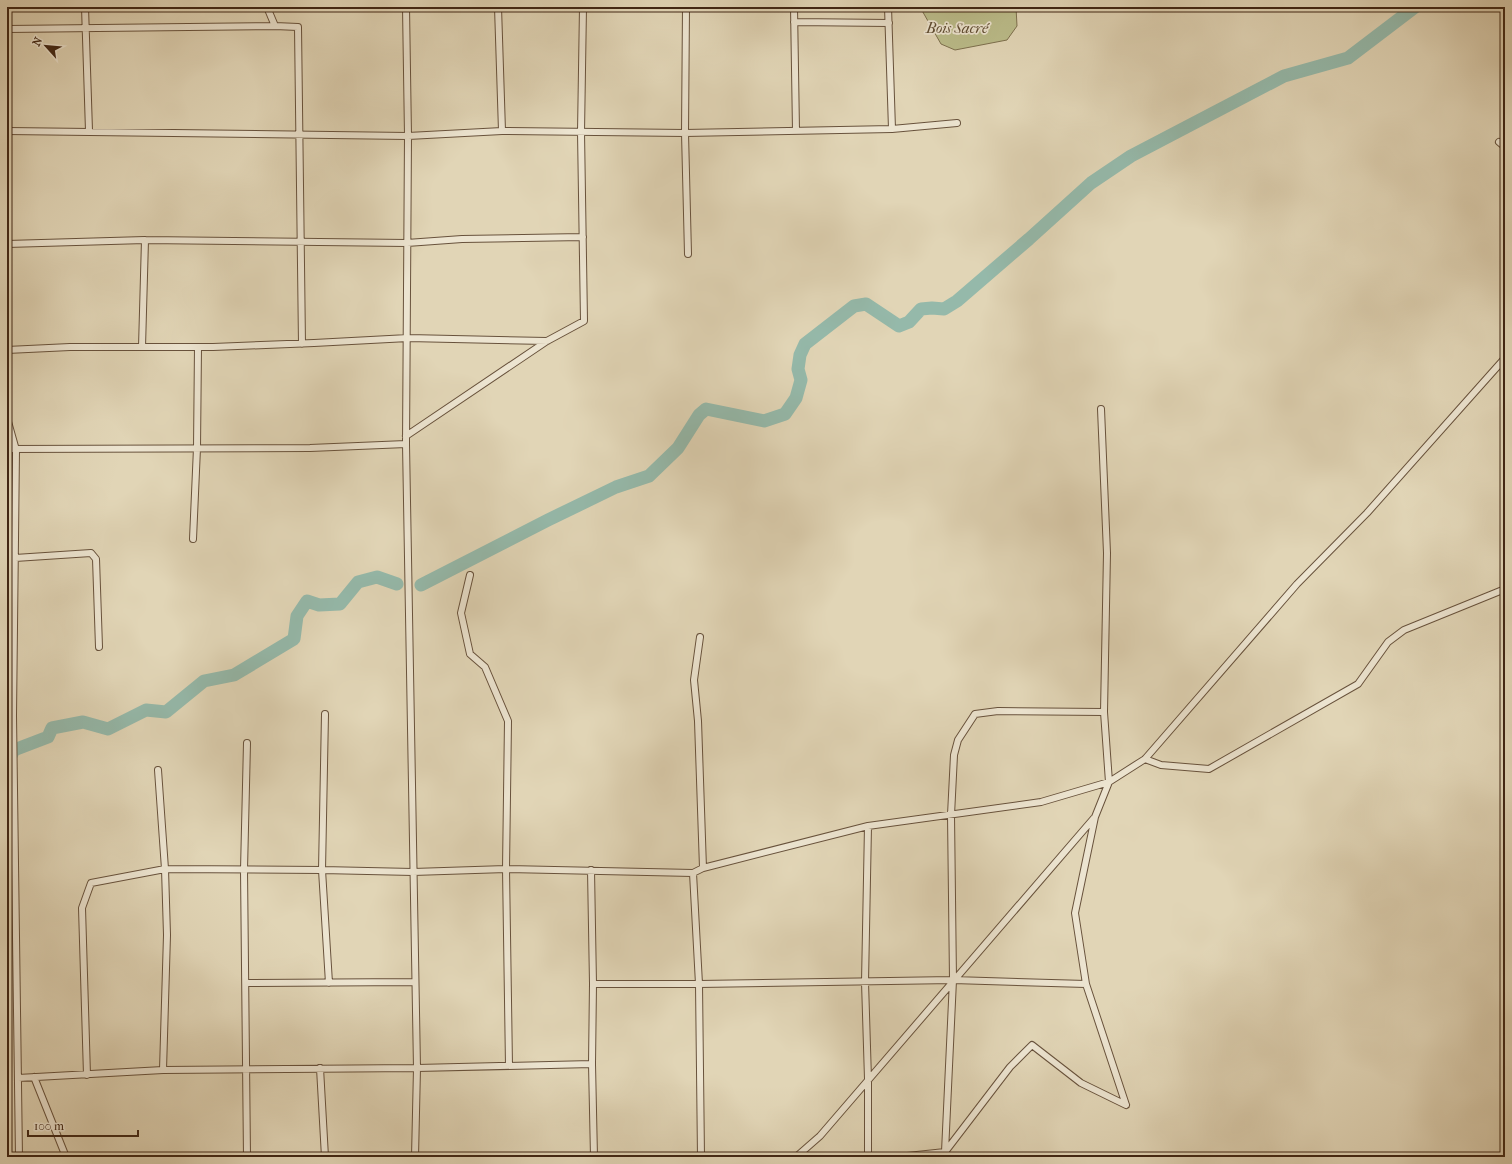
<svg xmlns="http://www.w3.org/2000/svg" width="1512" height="1164" font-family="'IM FELL French Canon',serif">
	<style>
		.green { fill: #babb89; stroke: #7d704e }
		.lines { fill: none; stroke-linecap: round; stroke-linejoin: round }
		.river { stroke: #95b9aa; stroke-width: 13 }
		.minor-casing { stroke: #68523c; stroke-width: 8 }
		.minor { stroke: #ece4d0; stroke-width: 6 }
		.labels { text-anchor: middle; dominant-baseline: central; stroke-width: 3.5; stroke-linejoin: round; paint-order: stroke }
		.park-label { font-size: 15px; font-style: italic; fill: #5e4b31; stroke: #ece4d0 }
	</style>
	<rect width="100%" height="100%" fill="#e1d5b6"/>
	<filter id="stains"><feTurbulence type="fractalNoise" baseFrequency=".005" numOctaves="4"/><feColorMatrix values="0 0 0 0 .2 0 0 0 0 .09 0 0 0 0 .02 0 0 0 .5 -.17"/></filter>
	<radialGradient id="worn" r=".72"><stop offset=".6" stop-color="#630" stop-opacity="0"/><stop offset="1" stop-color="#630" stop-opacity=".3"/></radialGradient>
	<path class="green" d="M920 7H1016L1017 26 1007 40 955 50 941 44Z"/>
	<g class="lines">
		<path class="river" d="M421 585 548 520 616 487 649 476 678 448 699 415 706 409 764 421 785 414 796 398 801 380 798 369 800 355 805 344 854 306 866 304 899 326 909 322 921 309 932 308 944 309 957 301 1029 239 1091 183 1131 156 1284 76 1348 58 1415 7
			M7 763 14 750 48 737 52 728 83 722 108 729 146 710 166 712 204 681 234 675 294 639 297 616 307 601 319 605 340 604 358 582 377 577 397 584"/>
		<defs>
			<path id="minor" d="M85 7 89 131
				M267 7 275 26
				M406 7 408 136 406 444 417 1068 415 1157
				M498 7 502 131
				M686 7 685 133 688 254
				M794 7 796 131
				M888 7 892 129
				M794 22 889 23
				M7 29 275 26 298 27 302 344
				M7 131 408 136 502 131 685 133 892 129 957 123
				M1499 142 1505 147
				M7 244 145 240 407 243 462 239 583 237
				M142 347 145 240
				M7 350 70 347H213L314 343 408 338 547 341
				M1101 409 1107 553 1104 712 1109 782 1095 817 1075 913 1086 984 1126 1105
				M7 418 16 450 13 716 19 1157
				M406 436 547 341 584 321 581 132 583 7
				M7 449 310 448 406 444
				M193 539 197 448 198 347
				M15 558 91 553 96 559 99 647
				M470 575 461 613 470 654 485 667 508 721 506 869 509 1066
				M700 637 694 680 698 721 703 868
				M325 714 322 870 329 983
				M247 743 244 870 247 1157
				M1145 759 1161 765 1209 769 1358 684 1388 642 1404 630 1505 589
				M158 770 165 869 167 935 163 1070
				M868 826 865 982 868 1079V1157
				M591 870 593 984 592 1064 594 1157
				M693 873 699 984 701 1157
				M246 983 414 982
				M593 984H699L953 980 1086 984
				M320 1068 325 1157
				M87 1075 82 908 91 883 165 869 322 870 413 872 506 869 693 873 703 868 868 826 1041 802 1109 782 1145 759 1297 584 1367 513 1505 358
				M34 1077 66 1157
				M18 1078 163 1070 417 1068 592 1064
				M945 1152 953 980 951 815 954 755 958 740 975 714 998 711 1104 712
				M686 1157H739
				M796 1157 820 1136 1094 818
				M898 1157 945 1152 1010 1067 1032 1045 1081 1083 1126 1105"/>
		</defs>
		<use href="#minor" class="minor-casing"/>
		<use href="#minor" class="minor"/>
	</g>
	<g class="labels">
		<g class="park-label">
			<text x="957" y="28">Bois Sacré</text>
		</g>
	</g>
	<rect width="1512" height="1164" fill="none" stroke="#e1d5b6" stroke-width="24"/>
	<rect x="8" y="8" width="1496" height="1148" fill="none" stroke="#402614" stroke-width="2"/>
	<rect x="12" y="12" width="1488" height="1140" fill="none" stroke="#402614"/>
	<g transform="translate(46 46) rotate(297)" stroke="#ece4d0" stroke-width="3" paint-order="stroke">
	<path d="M0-3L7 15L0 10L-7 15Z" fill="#402614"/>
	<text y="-6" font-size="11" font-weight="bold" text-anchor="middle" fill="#402614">N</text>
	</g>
	<path d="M28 1130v6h110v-6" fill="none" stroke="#402614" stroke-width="2"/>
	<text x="34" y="1130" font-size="12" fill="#402614" stroke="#ece4d0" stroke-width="3" paint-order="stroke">100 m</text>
	<rect width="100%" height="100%" filter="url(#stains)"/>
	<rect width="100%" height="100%" fill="url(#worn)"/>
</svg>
